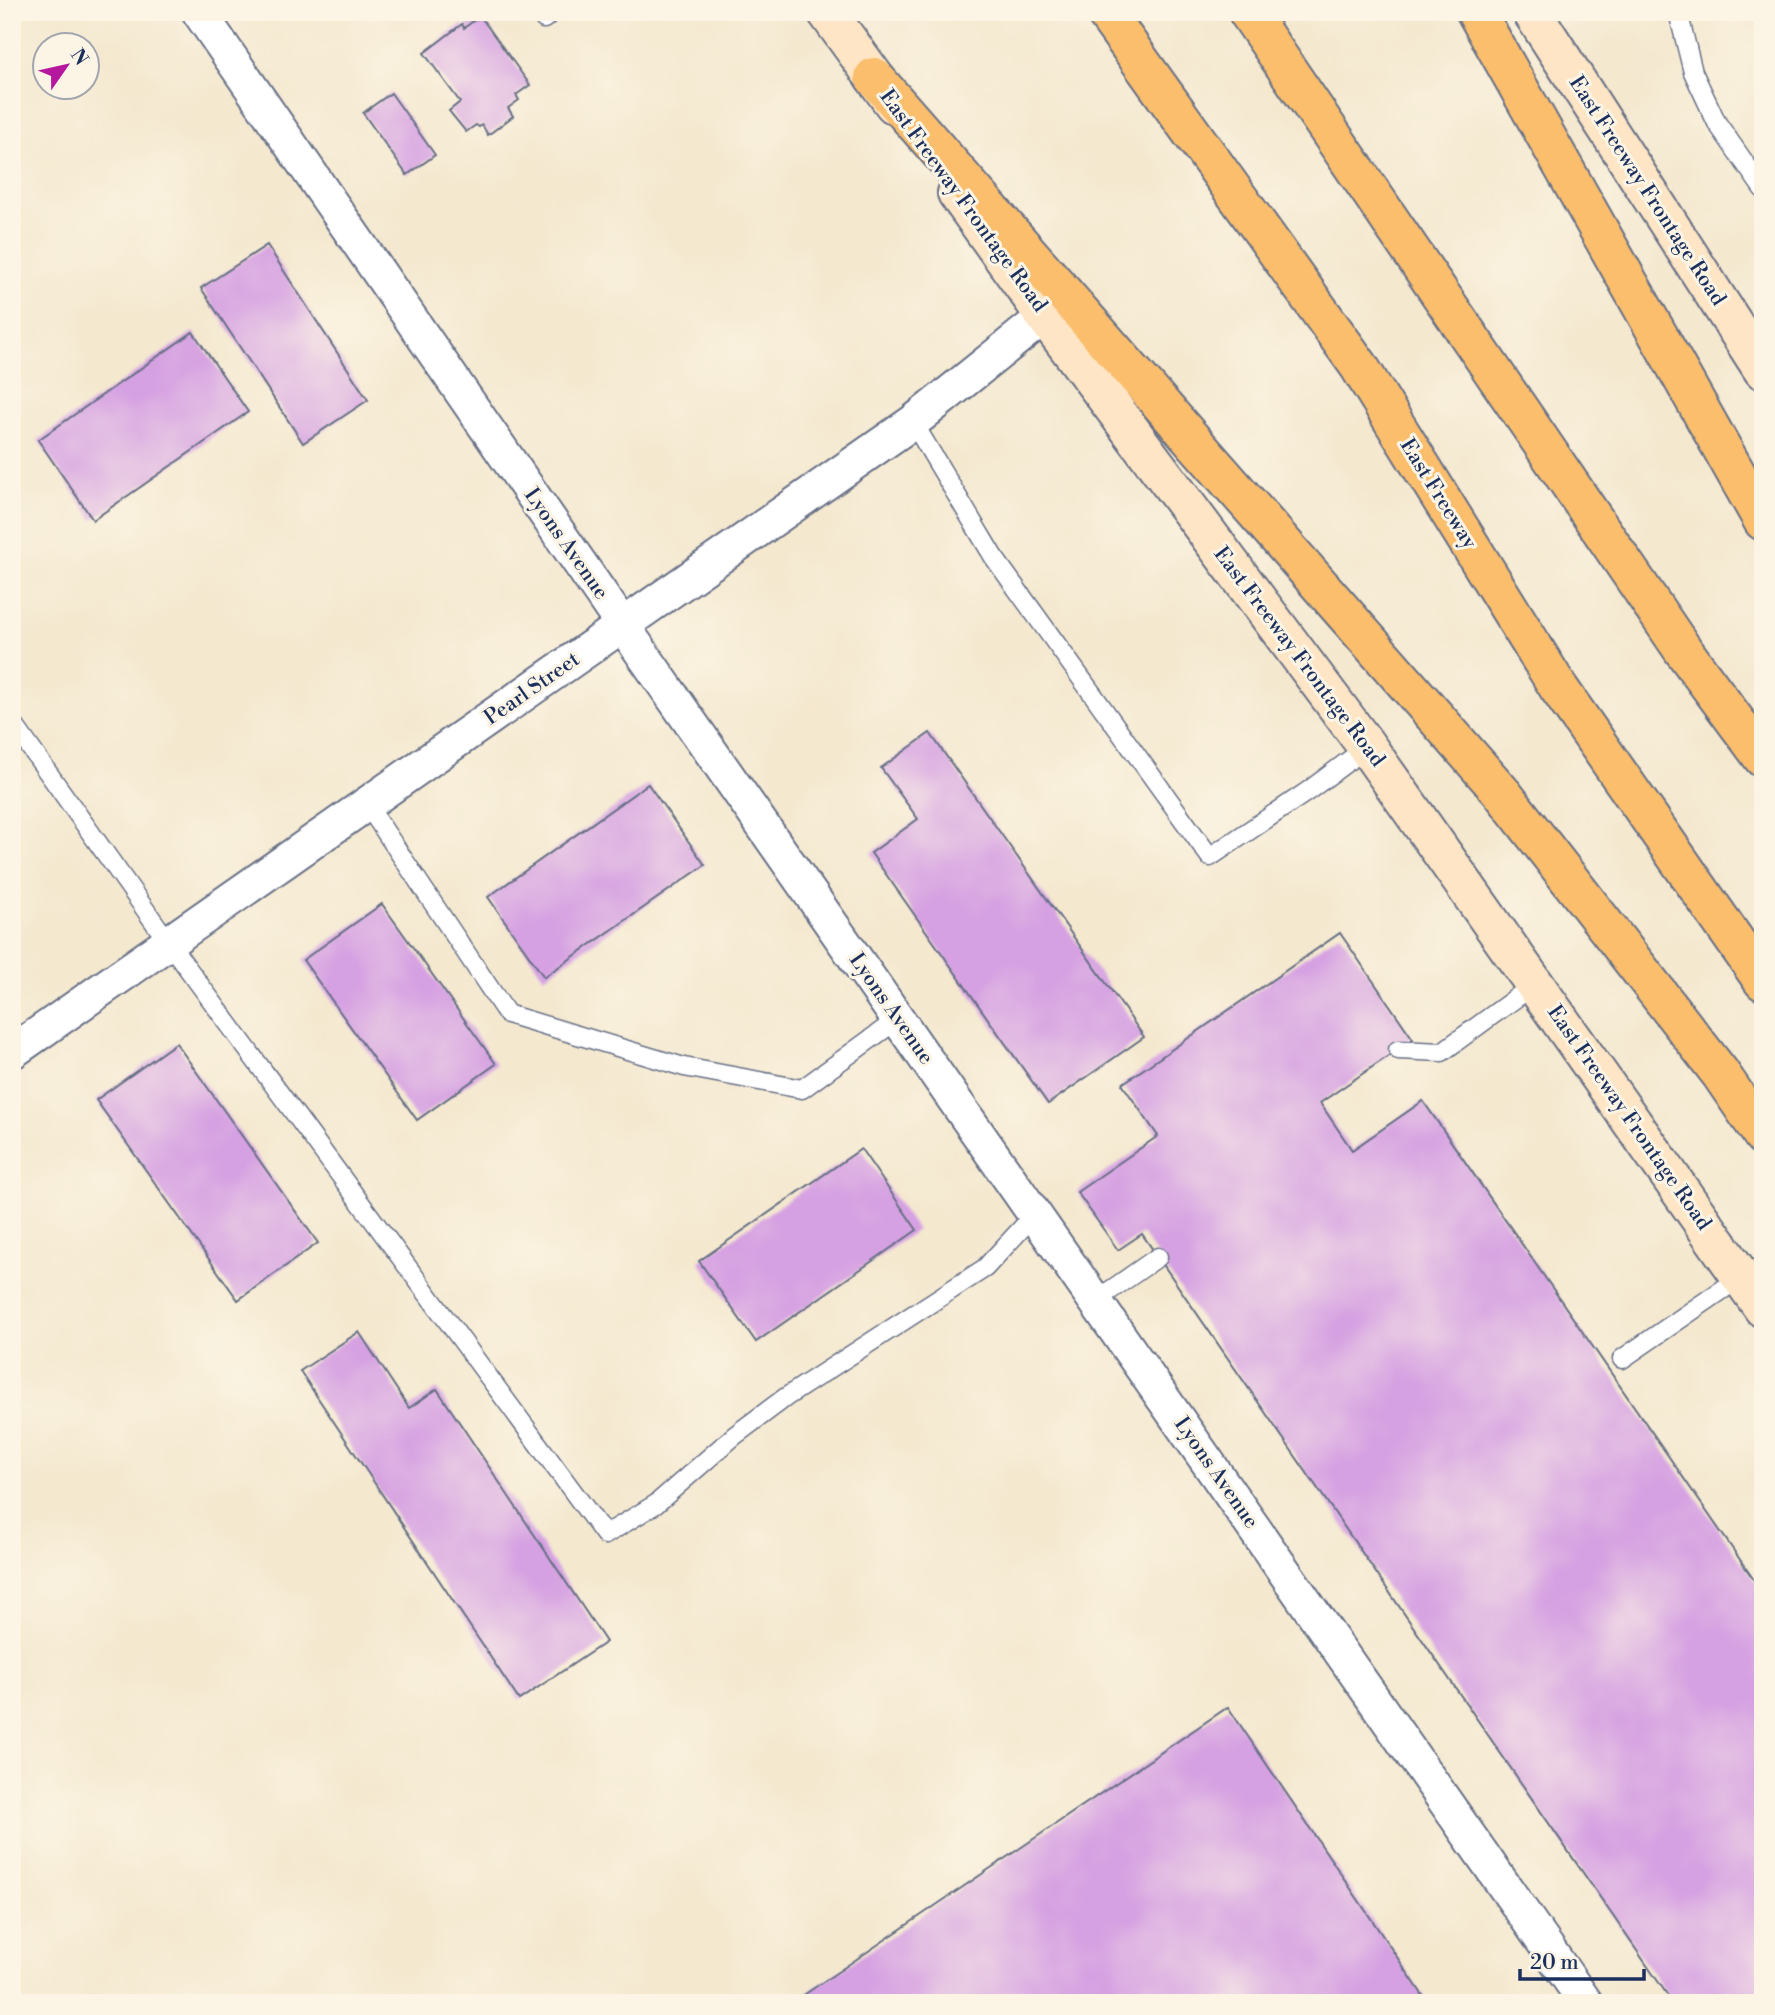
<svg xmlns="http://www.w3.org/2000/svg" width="1775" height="2015" font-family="'Libre Bodoni',serif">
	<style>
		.building { fill: #d6a1e2 }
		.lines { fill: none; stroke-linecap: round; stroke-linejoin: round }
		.service-casing { stroke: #677086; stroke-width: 21 }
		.minor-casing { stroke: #677086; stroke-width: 37 }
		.secondary-casing { stroke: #677086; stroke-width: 42 }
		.motorway-casing { stroke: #677086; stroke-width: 42 }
		.service { stroke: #fff; stroke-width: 18 }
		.minor { stroke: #fff; stroke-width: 33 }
		.secondary { stroke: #fde5c5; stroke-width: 38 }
		.motorway { stroke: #fabe6d; stroke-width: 38 }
		.labels { text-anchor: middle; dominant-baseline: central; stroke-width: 6; stroke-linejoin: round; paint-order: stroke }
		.street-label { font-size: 21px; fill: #1b2f5e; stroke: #fcf5e5 }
	</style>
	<rect width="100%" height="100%" fill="#fcf5e5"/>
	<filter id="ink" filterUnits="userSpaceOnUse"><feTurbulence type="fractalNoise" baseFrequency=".0143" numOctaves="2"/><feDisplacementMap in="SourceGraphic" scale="14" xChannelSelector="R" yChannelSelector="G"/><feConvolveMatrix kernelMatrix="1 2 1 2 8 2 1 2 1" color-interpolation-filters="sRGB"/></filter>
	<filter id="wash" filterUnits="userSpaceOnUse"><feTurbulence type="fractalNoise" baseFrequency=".00686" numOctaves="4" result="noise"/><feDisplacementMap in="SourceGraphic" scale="28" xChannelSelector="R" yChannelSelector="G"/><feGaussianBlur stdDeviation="1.57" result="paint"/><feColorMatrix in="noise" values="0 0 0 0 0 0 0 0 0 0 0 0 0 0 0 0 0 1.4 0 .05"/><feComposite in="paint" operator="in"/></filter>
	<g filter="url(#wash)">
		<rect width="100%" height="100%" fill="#f4e8cf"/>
		<g id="blocks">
			<path class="building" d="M480 16 530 85 516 95 519 100 508 108 513 116 488 135 482 125 479 127 476 125 466 132 449 111 460 102 424 53 462 24 464 28Z
				M391 93 435 155 407 175 363 113Z
				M267 245 368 400 303 443 201 288Z
				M193 332 248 412 93 520 38 440Z
				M930 733 1144 1037 1048 1104 871 853 918 819 881 768Z
				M648 784 705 865 544 977 488 897Z
				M382 904 496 1064 417 1120 303 960Z
				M1340 933 1413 1039 1320 1103 1352 1150 1423 1101 1763 1593V2003H1673L1142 1234 1118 1250 1077 1192 1158 1136 1122 1084Z
				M176 1043 318 1243 238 1300 96 1100Z
				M861 1149 917 1230 756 1342 699 1261Z
				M359 1332 409 1408 437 1389 606 1642 519 1700 300 1371Z
				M1228 1707 1428 2003H792Z"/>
		</g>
	</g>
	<g filter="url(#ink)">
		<use href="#blocks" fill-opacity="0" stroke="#677086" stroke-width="2"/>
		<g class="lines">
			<defs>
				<path id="service" d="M1678 12 1693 72 1717 123 1763 189
					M544 19 552 12
					M913 422 993 556 1210 857 1308 791 1367 747
					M12 722 169 943 605 1535 656 1504 734 1436 786 1397 985 1268 1034 1215
					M366 803 507 1014 684 1067 802 1089 898 1019
					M1398 1050 1442 1052 1535 984
					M1095 1301 1158 1257
					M1622 1359 1741 1277"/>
				<path id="minor" d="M199 12 623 626 1586 2003
					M12 1052 913 422 1045 316"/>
				<path id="secondary" d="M827 12 894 104
					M1532 12 1763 370
					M957 193 1045 316 1365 744 1763 1308"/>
				<path id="motorway" d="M1105 12 1359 366 1558 687 1763 981
					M1248 12 1683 650 1763 758
					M1476 12 1763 521
					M874 77 1503 794 1720 1073 1763 1136"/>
			</defs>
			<use href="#service" class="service-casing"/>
			<use href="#minor" class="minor-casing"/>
			<use href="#secondary" class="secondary-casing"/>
			<use href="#motorway" class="motorway-casing"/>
			<use href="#service" class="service"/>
			<use href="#minor" class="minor"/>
			<use href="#secondary" class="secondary"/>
			<use href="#motorway" class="motorway"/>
		</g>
	</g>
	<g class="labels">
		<g class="street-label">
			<text transform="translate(1647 191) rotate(57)">East Freeway Frontage Road</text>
			<text transform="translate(963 201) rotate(54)">East Freeway Frontage Road</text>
			<text transform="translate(1438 494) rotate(58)">East Freeway</text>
			<text transform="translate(566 544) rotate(55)">Lyons Avenue</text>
			<text transform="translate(1299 657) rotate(53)">East Freeway Frontage Road</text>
			<text transform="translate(532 689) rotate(-35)">Pearl Street</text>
			<text transform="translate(891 1009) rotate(55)">Lyons Avenue</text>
			<text transform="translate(1629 1118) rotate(55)">East Freeway Frontage Road</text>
			<text transform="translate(1216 1473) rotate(55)">Lyons Avenue</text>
		</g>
	</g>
	<rect width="1775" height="2015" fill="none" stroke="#fcf5e5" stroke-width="42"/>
	<g transform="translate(66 66) rotate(56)"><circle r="33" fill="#fcf5e5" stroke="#a2a6af" stroke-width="2"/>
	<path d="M0-5L12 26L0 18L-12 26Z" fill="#b5179e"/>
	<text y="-10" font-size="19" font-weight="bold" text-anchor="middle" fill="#1b2f5e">N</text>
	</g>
	<path d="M1520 1969v10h124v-10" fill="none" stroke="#1b2f5e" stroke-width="3.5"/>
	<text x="1530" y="1969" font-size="21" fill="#1b2f5e" stroke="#fcf5e5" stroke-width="5" paint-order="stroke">20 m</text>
</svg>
